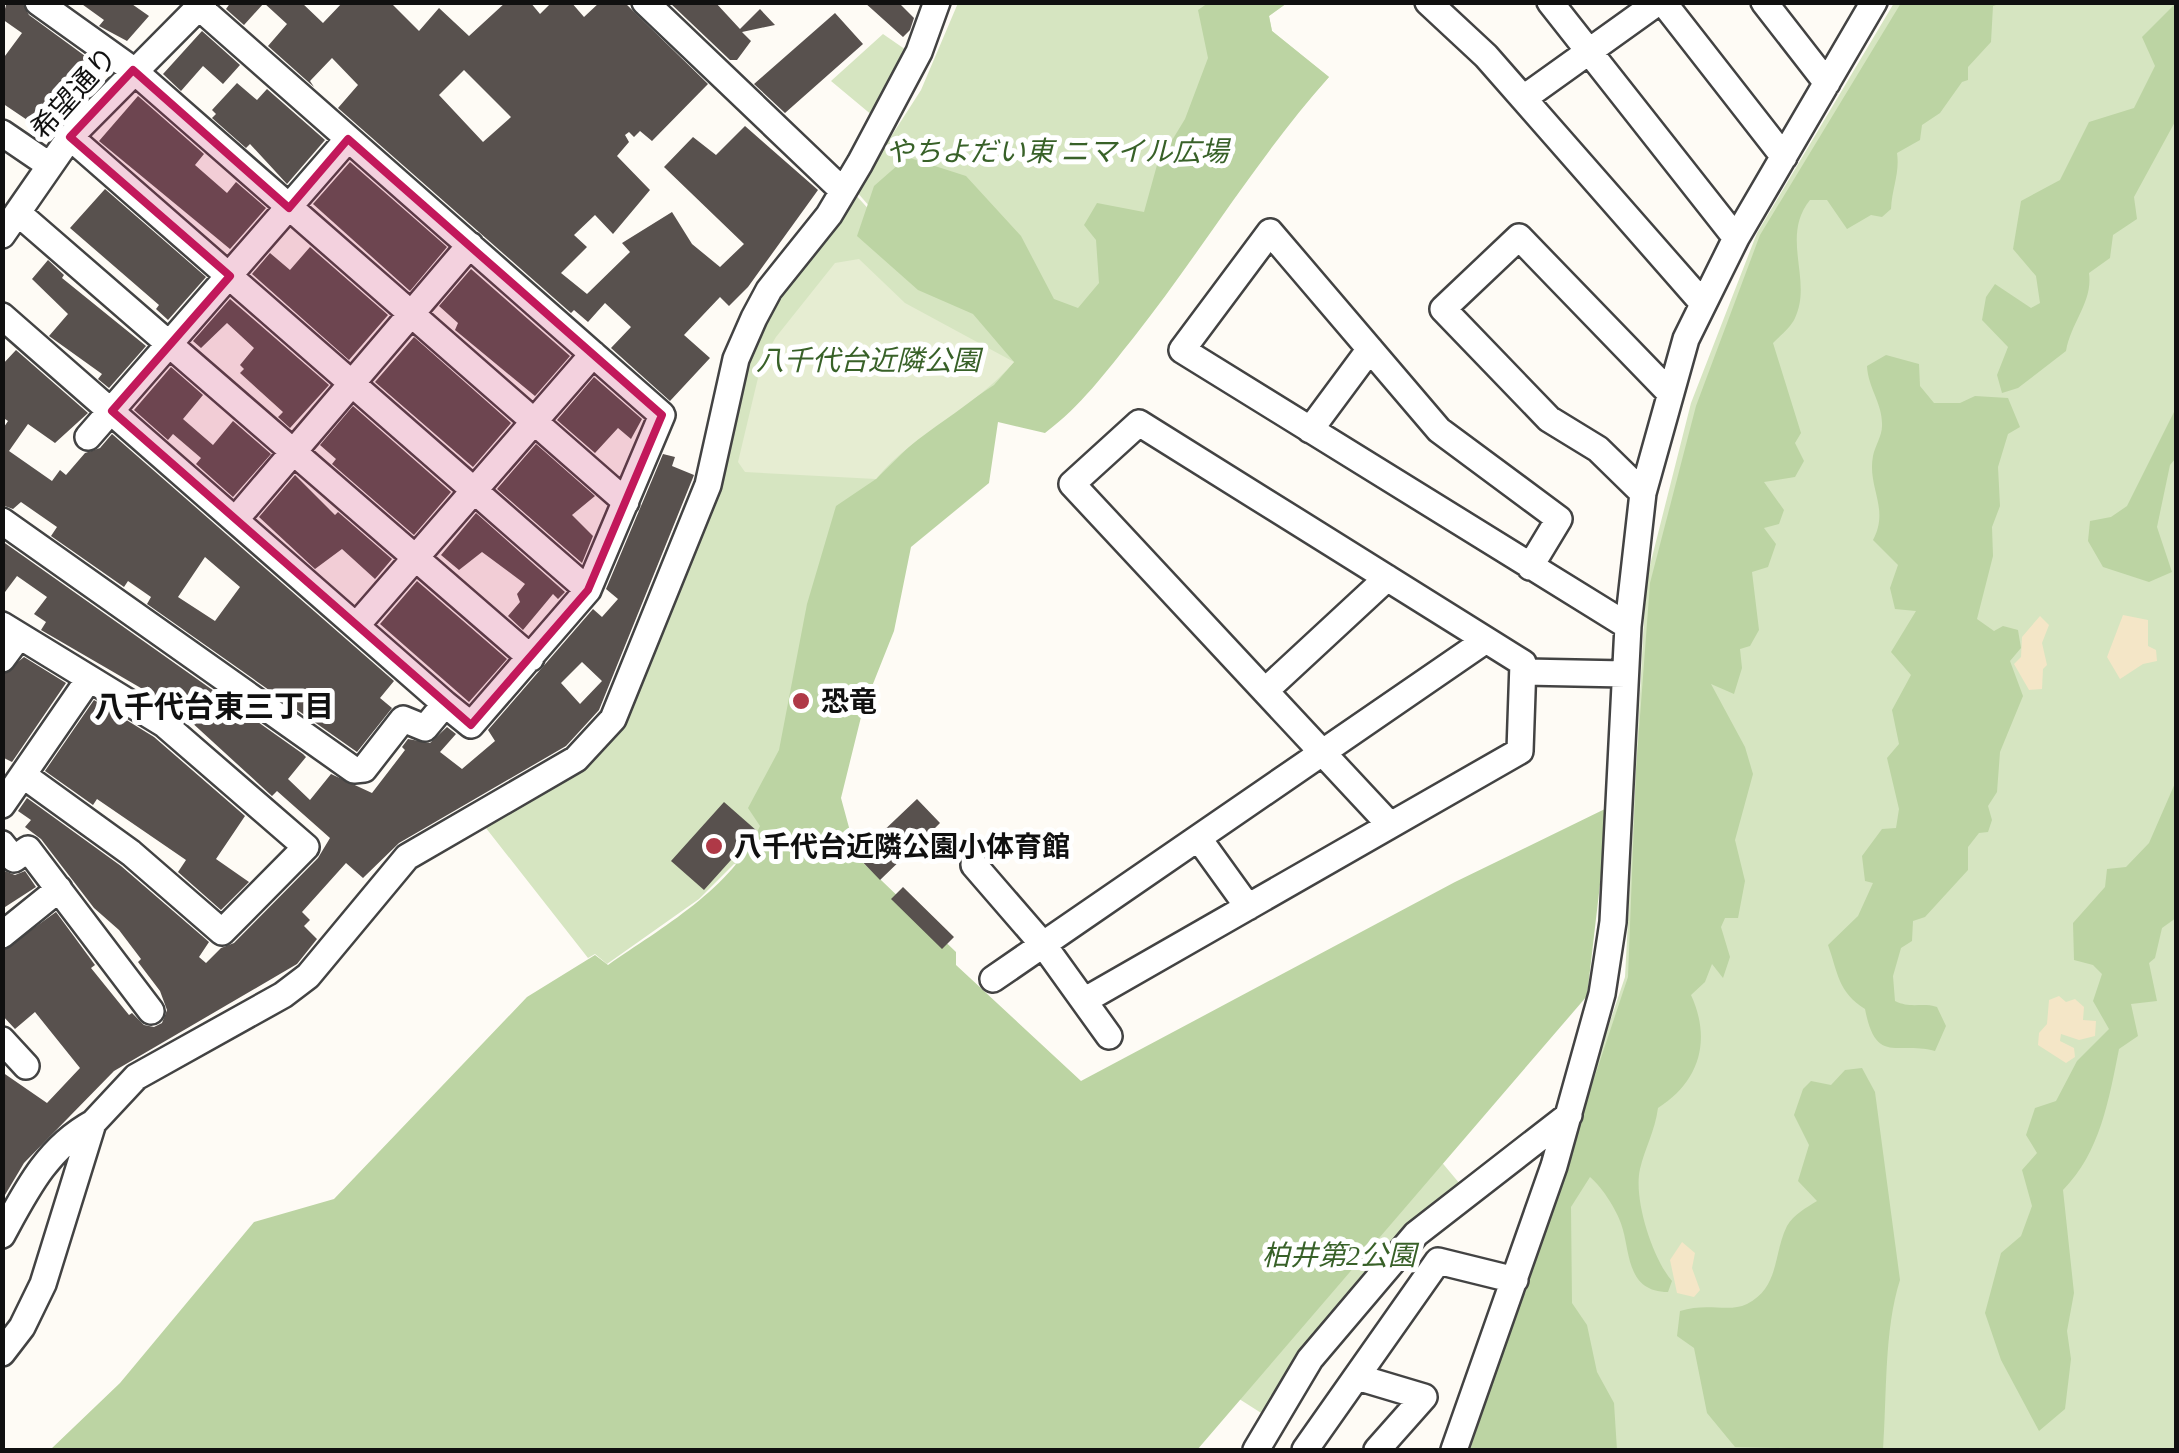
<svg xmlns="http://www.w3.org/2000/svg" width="2179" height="1453" font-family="'Times New Roman','Noto Sans JP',serif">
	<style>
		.green { fill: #d6e5c1 }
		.forest { fill: #bcd4a3 }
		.sand { fill: #f4e6c7 }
		.pitch { fill: #e6edd2 }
		.building { fill: #58514e; fill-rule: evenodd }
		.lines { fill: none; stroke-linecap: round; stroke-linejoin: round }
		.minor-casing { stroke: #434343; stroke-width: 30 }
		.minor { stroke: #fff; stroke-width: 25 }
		.marked { fill: #c2185b; fill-opacity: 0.2; stroke: #c2185b; stroke-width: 8; stroke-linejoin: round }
		.poi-dot { fill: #af3947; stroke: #fff; stroke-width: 4 }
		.labels { text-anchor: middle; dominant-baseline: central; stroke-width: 10; stroke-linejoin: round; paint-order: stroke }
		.street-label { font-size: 28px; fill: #101010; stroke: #fff }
		.park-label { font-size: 28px; font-style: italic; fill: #386128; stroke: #fff }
		.poi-label { font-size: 28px; font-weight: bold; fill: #101010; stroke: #fff; text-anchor: start }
		.neighbourhood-label { font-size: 30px; font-weight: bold; fill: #101010; stroke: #fff }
	</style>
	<rect width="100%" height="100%" fill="#fefbf5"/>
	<path class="green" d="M958 3H1287L1269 16 1272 31 1329 77 1288 123 1053 347 905 247 856 191 921 90Z
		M1894 3H2176V1450H1465L1625 977 1646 581 1691 403 1757 233Z
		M883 34 909 52 873 116 831 81Z
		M853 192 904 248 1058 354 902 481 764 870 734 864 699 899 607 964 595 954 588 958 482 823 613 735 757 322Z
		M1439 1159 1460 1184 1269 1418 1233 1395Z"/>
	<path class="forest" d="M1208 3H1287L1269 16 1272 31 1329 77C1257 158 1201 252 1134 337 1105 373 1081 406 1045 433L998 422 989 483 911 547 894 631 863 709 841 798 857 857 956 952V965L1081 1081 1455 882 1609 807 1587 996 1197 1450H50L120 1383 254 1222 334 1199 527 997 595 955 608 965C661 928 733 888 760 826L748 808 779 750 807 604 836 506 876 479 926 430 994 385 1014 362 973 314 918 290 857 236 874 186 907 157 966 176 1021 236 1054 299 1078 308 1099 283 1096 240 1084 225 1097 203 1144 212 1157 165 1185 119 1208 58 1198 10Z
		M1901 3H2002L1993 6 1991 42 1968 67V80L1962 82 1940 113 1922 125 1920 140 1897 153C1900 173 1892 188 1891 209L1882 217 1871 215 1847 229 1827 200H1810C1780 237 1813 280 1795 318 1791 327 1780 336 1773 343L1801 433 1795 443 1804 461 1795 477 1764 482 1784 510 1779 524 1764 528 1776 544 1768 567 1752 572 1759 630 1750 646 1740 649 1742 668 1734 694 1711 684 1745 747 1753 774 1735 840 1745 881 1738 918H1725L1721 927 1730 957 1723 978 1712 964 1705 982 1691 995C1712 1041 1699 1082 1658 1108 1655 1131 1645 1148 1640 1169 1633 1199 1653 1259 1672 1281L1668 1292C1628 1292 1630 1255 1623 1230 1619 1213 1603 1188 1590 1177L1571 1207 1572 1303 1587 1325 1597 1372 1614 1403 1617 1450H1470L1628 977 1636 770 1650 583 1696 406 1760 235Z
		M2176 3V120L2134 197 2137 219 2113 235 2110 258 2089 273C2093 302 2071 322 2066 351L2018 388 2002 393 1997 375 2008 347 1982 320 1986 297 1995 284 2031 308 2040 303 2036 276 2013 249 2021 201 2060 180 2089 122 2134 108 2155 66 2142 37Z
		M1886 355 1919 364 1920 386 1934 403H1960L1975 396 2008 398 2020 427 2008 434 1998 467 2000 506 1992 527 1993 556 1977 619 1994 631 2003 626 2018 630 2021 648 2010 661 2023 696 2000 752 1997 792 1988 806 1992 820 1988 832 1979 833 1968 847V870L1925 917 1913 921 1912 941 1901 948 1893 976 1895 1001C1911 1009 1922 1002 1937 1007L1946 1026 1935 1051C1895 1041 1876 1065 1865 1009 1838 992 1838 973 1828 945L1858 916 1873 883 1865 881 1862 856 1882 829 1896 828 1899 809 1887 758 1899 744 1892 710 1911 675 1891 652 1916 611 1895 609 1890 588 1898 565 1873 540C1890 508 1867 488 1873 456 1875 446 1882 436 1882 426 1883 404 1868 388 1867 366Z
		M2176 408V458L2170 465 2157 527 2172 572 2149 582 2103 567 2088 541 2090 521 2111 517 2127 506Z
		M2176 781V918L2162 928 2155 958 2149 963 2157 1001 2131 1004 2138 1036 2119 1049C2109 1099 2100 1153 2063 1190L2074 1293 2067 1331 2071 1359 2065 1409 2039 1431 2001 1360 1985 1313 2001 1253 2021 1236 2032 1206 2022 1170 2037 1153 2026 1135 2035 1108 2056 1101 2077 1061 2109 1029 2093 1001 2102 974 2093 965 2074 960 2073 923 2105 887 2107 869 2126 867 2149 843Z
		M1862 1068 1875 1092 1900 1280C1884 1330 1887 1395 1883 1450L1735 1447 1707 1413 1694 1348 1677 1336 1680 1311C1708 1302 1728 1313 1747 1304 1780 1287 1773 1254 1787 1226 1794 1214 1806 1208 1817 1201L1798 1181 1809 1145 1794 1115 1803 1089 1811 1081 1831 1085 1845 1070Z"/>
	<path class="sand" d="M2123 615 2148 620V646L2156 650 2157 661 2143 664 2120 679 2107 657Z
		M2040 616 2049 625 2042 643 2047 665 2043 669 2042 689 2029 690 2014 664 2021 657 2022 637Z
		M2059 996 2066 1002 2075 999 2084 1007 2083 1020 2096 1021 2095 1036 2079 1040 2061 1034 2060 1041 2074 1048 2075 1057 2066 1063 2038 1045 2039 1033 2047 1024 2049 1000Z
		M1682 1242 1695 1253 1692 1268 1700 1290 1694 1297 1677 1293 1670 1260Z"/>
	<path class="pitch" d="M859 259 905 303 1014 362C975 408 916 431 876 479L745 472 738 462 762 361 776 337 835 263Z"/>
	<path class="building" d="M7 2H22L29 15 96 64 61 112 54 107 39 128 2 103V60L22 33 2 19Z
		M79 2H129L149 16 127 41 99 26 104 20Z
		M231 2H301L323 23 343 2H390L419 31 439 8 469 36 506 2H530L540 14 552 2H571L584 17 600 2H624L708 84 652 141 640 131 634 137 629 132 625 135 629 142 617 156 650 190 613 234 595 215 574 235 587 247 561 273 587 294 630 252 622 243 672 212 692 244 720 267 744 244 664 167 693 137 716 155 745 126 818 190 748 287 729 306 720 297 684 335 710 358 670 401 611 348 631 327 605 303 588 322 574 310 571 313 338 108 358 85 332 58 310 81 314 87 268 46 287 24 264 3 244 25 226 9ZM464 70 511 117 483 142 439 95Z
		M669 2H715L740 29 760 9 775 25 742 32 751 41 737 60H730Z
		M864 2H898L914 18 910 30 903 37Z
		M835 13 863 44 785 113 754 84Z
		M202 31 240 65 223 84 203 66 181 91 163 74Z
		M237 83 257 100 267 89 325 140 287 184 250 144 246 148 212 118 216 114 212 110Z
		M138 96 204 154 195 165 227 193 236 182 266 208 230 249 99 141Z
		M350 162 447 247 410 291 313 204Z
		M105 189 206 277 168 320 156 309 159 305 70 228Z
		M310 247 388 315 349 360 252 274 270 253 290 270Z
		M48 260 64 275 62 278 146 346 109 388 98 379 102 374 49 336 68 314 32 279Z
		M471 269 570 356 535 396 455 330 458 323 439 306Z
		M230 299 329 385 290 428 278 417 283 412 240 373 244 369 240 365 254 348 227 323 201 348 193 341Z
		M414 337 511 423 473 467 375 382Z
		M16 350 88 413 55 443 28 424 9 451 52 481 60 470 66 475 85 453 100 448 112 434 394 681 380 698 392 708 357 752 147 604 151 597 128 581 124 587 51 536 57 527 21 502 13 509 2 505V430L8 421 2 417V365ZM205 557 240 587 215 621 178 597Z
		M171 367 203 395 183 419 213 445 233 421 271 454 233 497 196 464 201 458 173 434 168 440 134 410Z
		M594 377 642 419 631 439 618 428 595 453 557 420Z
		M353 406 451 492 414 535 332 464 336 459 320 445Z
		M536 444 595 496 572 515 593 536 582 563 497 489Z
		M663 454 675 457 672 466 694 475 692 480 599 710 566 746 399 843 363 878 346 863 302 912 310 920 304 926 317 939 297 964 114 1071 24 1163 2 1200V1072L47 1103 80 1068 35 1012 15 1029 2 1015V951L56 912 95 965 91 968 129 1015 132 1013 144 1025 154 1027 162 1023 167 1010 160 991 138 962 141 959 119 930 94 908 41 839 25 827 31 820 18 811 27 798 121 866 209 942 199 957 206 963 221 948 234 943 318 858 330 838 277 791 272 796 177 709 41 630 46 622 34 614 47 597 17 576 2 596V541L303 754 306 757 288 779 310 800 331 774 372 793 405 750 402 747 408 739 430 743 447 727 456 734 440 752 462 769 495 741 488 730 593 609 602 617 618 599 606 589ZM582 662 602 681 580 704 561 683Z
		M295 475 335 515 338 512 392 559 375 579 342 549 315 569 259 517Z
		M476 513 565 592 558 599 553 594 523 630 508 616 520 602 517 594 525 584 482 552 459 570 441 555Z
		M417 581 507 659 469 702 380 624Z
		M24 657 66 683 12 762 2 757V675Z
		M94 700 154 737 245 816 216 859 249 882 221 910 178 872 186 860 97 799 93 805 45 771Z
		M917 799 940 823 926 837 932 844 915 860 908 853 880 880 853 852 873 832 877 837Z
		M724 802 757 831 704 890 671 861Z
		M2 870 15 875 25 871 36 887 2 909Z
		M903 887 954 937 942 949 891 899Z"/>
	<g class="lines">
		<defs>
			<path id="minor" d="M38 2 133 70 626 502
				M645 2 843 191
				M1428 2 1486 56 1701 301
				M1550 2 1736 238
				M1663 2 1784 157
				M1764 2 1827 83
				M1524 98 1658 2
				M2 133 49 165
				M70 137 588 590
				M18 213 531 658
				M2 235 70 137 204 2
				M2 316 445 704
				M1310 430 1370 349
				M88 437 348 139
				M1643 493 1598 449 1549 419 1443 309 1519 237 1670 393
				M236 519 470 245
				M2 521 354 770 364 769 403 719 425 728 445 704 471 725 588 590 662 415 199 7
				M1530 567 1559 519 1439 430 1270 232 1182 350 1628 626
				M2 625 164 724 306 847 222 932 131 853 23 775
				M356 626 593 354
				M2 659 19 636
				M1525 672 1625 674
				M1265 691 1387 578
				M2 805 89 679
				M1199 839 1248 907
				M2 844 14 859 28 849 151 1011
				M974 865 1045 947 1109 1036
				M2 935 59 889
				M993 979 1486 640
				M1087 999 1520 751 1523 663 1139 423 1072 484 1390 825
				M2 1040 26 1066
				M2 1235C26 1191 47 1148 93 1123
				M2 1353 22 1327 43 1284 93 1123 136 1077 283 995 308 976 407 857 576 759 613 719 708 485 736 359 754 318 769 290 829 215 860 163 919 52 937 2
				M1357 1377 1424 1397 1377 1450
				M1256 1450 1310 1359 1416 1234 1569 1115
				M1305 1450 1438 1261 1515 1280
				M1454 1450 1554 1166 1602 994 1613 922 1628 626 1643 493 1686 339 1736 238 1874 2"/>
		</defs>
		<use href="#minor" class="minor-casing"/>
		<use href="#minor" class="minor"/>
	</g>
	<path class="marked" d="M133 70 289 208 348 139 662 415 588 590 471 725 112 411 230 276 70 137Z"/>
	<g class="poi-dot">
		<circle cx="801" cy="701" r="10"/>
		<circle cx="714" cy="846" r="10"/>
	</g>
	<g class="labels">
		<g class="street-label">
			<text transform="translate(74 93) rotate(-48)">希望通り</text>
		</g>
		<g class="park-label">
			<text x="1057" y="151">やちよだい東 ニマイル広場</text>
			<text x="868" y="360">八千代台近隣公園</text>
			<text x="1339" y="1255">柏井第2公園</text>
		</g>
		<g class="poi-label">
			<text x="821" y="701">恐竜</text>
			<text x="734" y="846">八千代台近隣公園小体育館</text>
		</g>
		<g class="neighbourhood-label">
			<text x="214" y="706">八千代台東三丁目</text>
		</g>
	</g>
	<rect width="2179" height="1453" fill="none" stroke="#101010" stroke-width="10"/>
</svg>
